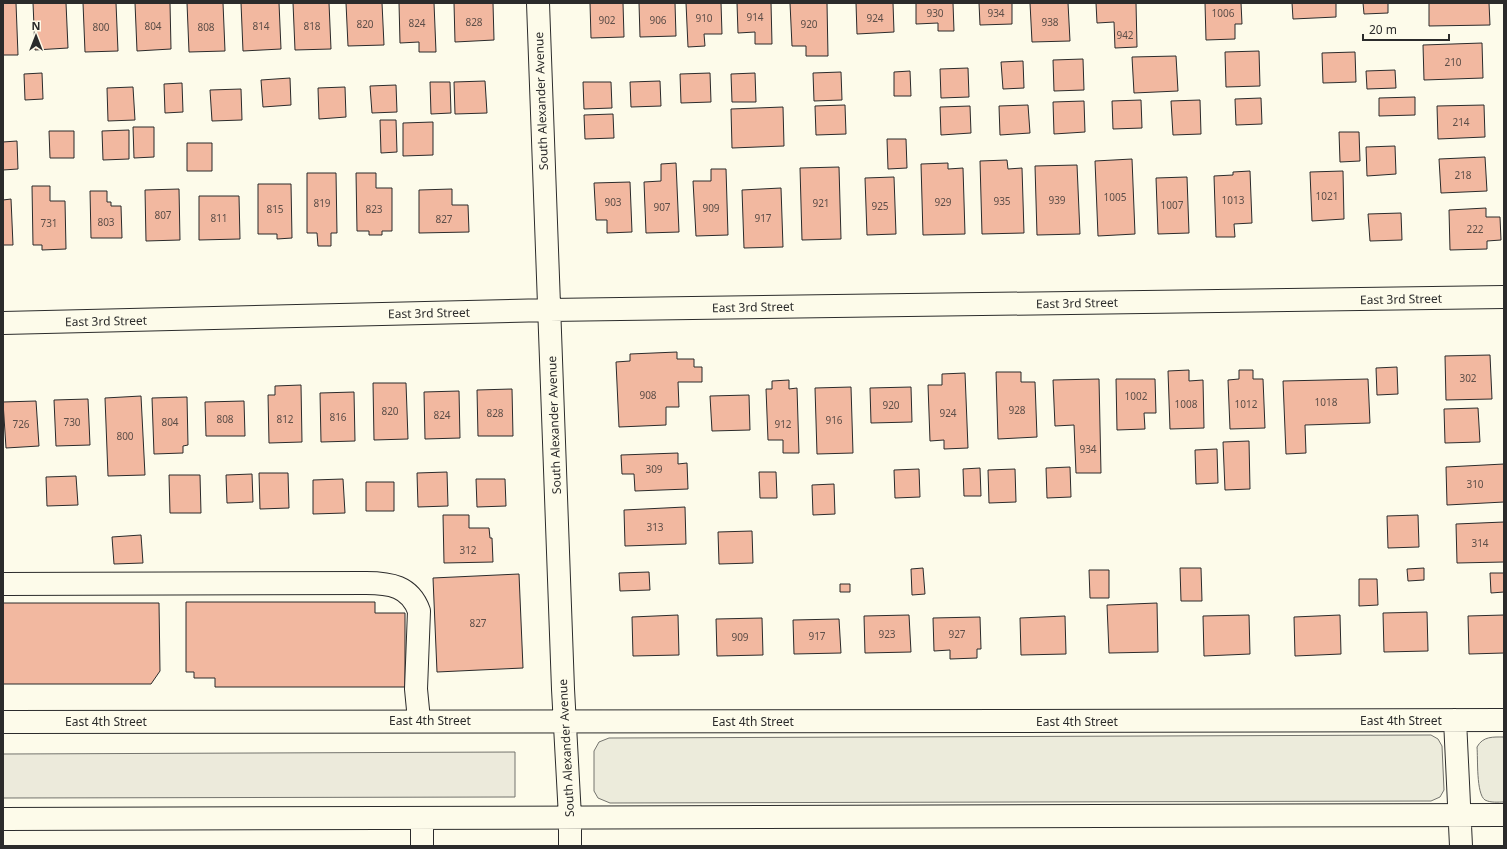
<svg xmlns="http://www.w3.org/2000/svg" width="1507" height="849" font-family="'Noto Sans',sans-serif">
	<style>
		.green { fill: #ecebdb; stroke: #74746e }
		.parking { fill: #eceadb; stroke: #74746e }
		.building { fill: #f2b8a0; stroke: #2b2b2b }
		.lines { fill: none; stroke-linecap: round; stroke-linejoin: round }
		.minor-casing { stroke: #2b2b2b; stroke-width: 24 }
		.minor { stroke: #fdfbea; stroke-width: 22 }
		.labels { text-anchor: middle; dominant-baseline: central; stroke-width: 3; stroke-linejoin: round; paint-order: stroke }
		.number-label { font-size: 10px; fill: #5d4e48 }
		.street-label { font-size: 12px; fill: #2b2b2b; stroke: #fdfbea }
	</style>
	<rect width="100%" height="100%" fill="#fdfbea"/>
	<path class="green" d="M1431 735 1438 739 1442 746 1444 790 1440 797 1431 801 610 803 598 798 594 791V751L599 742 609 738Z
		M1504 737V802C1498 802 1491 803 1485 800 1476 794 1478 758 1477 747 1483 736 1493 737 1504 737Z"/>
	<path class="parking" d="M515 752V797L3 798V754Z"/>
	<path class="building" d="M3 3H16L18 55H3Z
		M33 3H66L68 48 35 50Z
		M83 3H116L118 51 85 52Z
		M135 3H170L171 49 137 51Z
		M187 3H223L225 51 189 52Z
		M241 3H279L281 49 243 51Z
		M293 3H329L331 49 295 50Z
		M346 3H382L384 45 348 46Z
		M399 3H434L436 52H419V42L400 43Z
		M454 3H493L494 40 455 42Z
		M590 3H623L624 37 591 38Z
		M639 3H675L676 36 640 37Z
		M686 3H721L722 34H704L705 46 688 47Z
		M737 3H771L772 44H755V32L738 33Z
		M790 3H827L828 56H806V46H792Z
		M856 3H893L894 32 857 34Z
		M916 3H953L954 31H938V23L916 24Z
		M979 3H1012V24L980 25Z
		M1030 3H1068L1070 41 1032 42Z
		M1096 3H1136L1137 47 1115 48 1114 22 1097 23Z
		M1205 3H1241L1242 24H1235V39L1206 40Z
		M1292 3H1336V17L1293 19Z
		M1363 3H1388V13L1364 14Z
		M1429 3H1489L1490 25 1429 26Z
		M1482 43 1483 78 1424 80 1423 45Z
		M1259 51 1260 86 1226 87 1225 52Z
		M1355 52 1356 82 1323 83 1322 53Z
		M1176 56 1178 91 1134 93 1132 57Z
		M1083 59 1084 90 1054 91 1053 60Z
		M1023 61 1024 88 1003 89 1001 62Z
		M968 68 969 97 941 98 940 69Z
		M1395 70 1396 88 1367 89 1366 71Z
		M910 71 911 96H894V72Z
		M841 72 842 100 814 101 813 73Z
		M42 73 43 99 25 100 24 74Z
		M710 73 711 102 681 103 680 74Z
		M755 73 756 102H732L731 74Z
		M290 78 291 105 263 107 261 80Z
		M485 81 487 113 455 114 454 82Z
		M660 81 661 106 631 107 630 82Z
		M430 82H450L451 113 431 114Z
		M583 82H611L612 108 584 109Z
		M182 83 183 112 165 113 164 84Z
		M396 85 397 112 372 113 370 86Z
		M133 87 135 120 108 121 107 88Z
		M345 87 346 117 319 119 318 88Z
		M241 89 242 120 212 121 210 90Z
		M1415 97V115L1379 116V98Z
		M1261 98 1262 124 1236 125 1235 99Z
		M1141 100 1142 128 1113 129 1112 101Z
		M1200 100 1201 134 1173 135 1171 101Z
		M1084 101 1085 132 1054 134 1053 102Z
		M845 105 846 134 816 135 815 106Z
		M1028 105 1030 133 1000 135 999 106Z
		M1484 105 1485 137 1438 139 1437 106Z
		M970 106 971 133 941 135 940 107Z
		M783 107 784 146 732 148 731 109Z
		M613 114 614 138 585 139 584 115Z
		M380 120H396L397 152 381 153Z
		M433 122V155L403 156V123Z
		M133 127H154V157L134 158Z
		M129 130V159L103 160 102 131Z
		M49 131H74V158H50Z
		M1339 132H1359L1360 161 1340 162Z
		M887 139H906L907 168 888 169Z
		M17 141 18 169 3 170V142Z
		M187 143H212V171H187Z
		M1395 146 1396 174 1367 176 1366 147Z
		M1485 157 1487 191 1441 193 1439 159Z
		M1132 159 1135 234 1098 236 1095 161Z
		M1007 160 1008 169 1022 168 1024 233 982 234 980 161Z
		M676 163 679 232 646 233 644 182 661 181V164Z
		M948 163V169L963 168 965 234 923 235 921 164Z
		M1077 165 1080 234 1037 235 1035 166Z
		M839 167 841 239 802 240 800 168Z
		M711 169H726L728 235 696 236 693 181H711Z
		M1250 171 1252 223 1234 224 1235 237H1216L1214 176 1233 175V172Z
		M1343 171 1344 219 1312 221 1310 172Z
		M307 173H336L337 233H331V246H318L317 233H307Z
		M356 173H376V188H392V231H382V235H369V231H357Z
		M894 177 896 234 867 235 865 178Z
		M1187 177 1189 233 1158 234 1156 178Z
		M630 182 632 232 607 233V220H596L594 183Z
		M258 184H291L292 238 277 239V234H258Z
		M32 186H50V201H65L66 249 42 250V245H33Z
		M781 188 783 247 744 248 742 190Z
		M179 189 180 240 146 241 145 190Z
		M452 189V205H468L469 232 419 233V190Z
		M90 191H107V202H111V206H121L122 238H91Z
		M199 196H239L240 239 199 240Z
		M11 199 13 245H3V200Z
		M1486 208V217H1500L1501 240 1487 241V249L1450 250 1449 210Z
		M1401 213 1402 240 1370 241 1368 214Z
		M677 352V359H694V367H702V382H678L679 407H666V425L619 427 616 362 630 361V354Z
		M1490 355 1492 399 1446 400 1445 356Z
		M1397 367 1398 394 1377 395 1376 368Z
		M1189 370V381L1203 380 1204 428 1170 429 1168 371Z
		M1239 370H1253V379H1263L1265 428 1230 429 1228 380 1239 379Z
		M996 372H1021V382H1035L1037 437 998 439Z
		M965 373 968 448 944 449V440L930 441 928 385H942V374Z
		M1099 379 1101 473H1076L1074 425 1055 426 1053 380Z
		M1116 379H1155L1156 413H1144L1145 429 1117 430Z
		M1368 379 1370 423 1305 425 1306 453 1286 454 1283 381Z
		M789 380V389L797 388 799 453H783V440H768L766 389H772V381Z
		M373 383H406L408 439 374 440Z
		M301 385 302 442 269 443 268 395H275V386Z
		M851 387 853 453 817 454 815 388Z
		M911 387 912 422 871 423 870 388Z
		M512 389 513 436H478L477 390Z
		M459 391 460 438 425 439 424 392Z
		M354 392 355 441 321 442 320 393Z
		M749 395 750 430 712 431 710 396Z
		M141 396 145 475 108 476 105 398Z
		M187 397 188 445 183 446V453L154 454 152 398Z
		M88 399 90 445 56 446 54 400Z
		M36 401 39 446 6 448 3 402Z
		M244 401 245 436H206L205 402Z
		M1478 408 1480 442 1445 443 1444 409Z
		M1249 441 1250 489 1225 490 1223 442Z
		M1217 449 1218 483 1196 484 1195 450Z
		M678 453V464L687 463 688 489 635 491 634 474H622L621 455Z
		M1504 464V502L1447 505 1446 467Z
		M1070 467 1071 497 1047 498 1046 468Z
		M980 468 981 496H964L963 469Z
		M919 469 920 497 895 498 894 470Z
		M1015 469 1016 502 989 503 988 470Z
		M447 472 448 506 418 507 417 473Z
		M759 472H776L777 498H760Z
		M259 473H288L289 508 260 509Z
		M252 474 253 502 227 503 226 475Z
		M169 475H200L201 513H170Z
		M76 476 78 505 47 506 46 477Z
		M343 479 345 513 313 514V480Z
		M476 479H505L506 506 477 507Z
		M366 482H394V511H366Z
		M834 484 835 514 813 515 812 485Z
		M685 507 686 544 625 546 624 510Z
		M443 515H469V528H489L490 538H492L493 562 444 563Z
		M1418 515 1419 547 1388 548 1387 516Z
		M1504 522V562L1457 563 1456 524Z
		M752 531 753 563 719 564 718 532Z
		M141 535 143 563 114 564 112 537Z
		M923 568 925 594 912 595 911 569Z
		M1180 568H1201L1202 601H1181Z
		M1424 568V580L1408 581 1407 569Z
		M1089 570H1109V598H1090Z
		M649 572 650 590 620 591 619 573Z
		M1490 573H1504V592L1491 593Z
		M519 574 523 668 437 672 433 578Z
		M1359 579H1377L1378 605 1359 606Z
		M840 584H850V592H840Z
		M186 602H375V613H405V687H215V678H194V672H186Z
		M3 603H159L160 671 151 684H3Z
		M1157 603 1158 652 1109 653 1107 605Z
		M1427 612 1428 651 1384 652 1383 613Z
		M678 615 679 655 633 656 632 617Z
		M909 615 911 652 865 653 864 616Z
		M1249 615 1250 654 1204 656 1203 616Z
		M1340 615 1341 654 1295 656 1294 617Z
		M1504 615V653L1469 654 1468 616Z
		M1065 616 1066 654 1021 655 1020 618Z
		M980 617 981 649H977V658L950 659V650L934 651 933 618Z
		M762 618 763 655 717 656 716 619Z
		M839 619 841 653 794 654 793 620Z"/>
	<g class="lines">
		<defs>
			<path id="minor" d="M538 3 563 689 570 817V846
				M3 323 549 310 1504 297
				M3 584 366 583C390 583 410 586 419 611L416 689 419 720
				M1455 720 1461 846
				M3 722C503 720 1004 723 1504 720
				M3 819 1504 815
				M422 819V846"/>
		</defs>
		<use href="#minor" class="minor-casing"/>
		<use href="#minor" class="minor"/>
	</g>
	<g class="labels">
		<g class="number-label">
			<text x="935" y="13">930</text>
			<text x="996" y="13">934</text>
			<text x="1223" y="13">1006</text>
			<text x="755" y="17">914</text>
			<text x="704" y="18">910</text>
			<text x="875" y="18">924</text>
			<text x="607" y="20">902</text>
			<text x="658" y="20">906</text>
			<text x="474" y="22">828</text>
			<text x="1050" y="22">938</text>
			<text x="417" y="23">824</text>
			<text x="365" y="24">820</text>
			<text x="809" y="24">920</text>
			<text x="153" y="26">804</text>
			<text x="261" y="26">814</text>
			<text x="312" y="26">818</text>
			<text x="101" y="27">800</text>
			<text x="206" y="27">808</text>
			<text x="1125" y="35">942</text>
			<text x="1453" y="62">210</text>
			<text x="1461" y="122">214</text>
			<text x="1463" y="175">218</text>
			<text x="1327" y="196">1021</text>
			<text x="1115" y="197">1005</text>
			<text x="1057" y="200">939</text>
			<text x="1233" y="200">1013</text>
			<text x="1002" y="201">935</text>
			<text x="613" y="202">903</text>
			<text x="943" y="202">929</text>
			<text x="322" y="203">819</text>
			<text x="821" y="203">921</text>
			<text x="1172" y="205">1007</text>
			<text x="880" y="206">925</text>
			<text x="662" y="207">907</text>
			<text x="711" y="208">909</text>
			<text x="275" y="209">815</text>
			<text x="374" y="209">823</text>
			<text x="163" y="215">807</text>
			<text x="219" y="218">811</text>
			<text x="763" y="218">917</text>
			<text x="444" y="219">827</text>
			<text x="106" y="222">803</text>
			<text x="49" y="223">731</text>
			<text x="1475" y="229">222</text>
			<text x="1468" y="378">302</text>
			<text x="648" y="395">908</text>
			<text x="1136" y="396">1002</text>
			<text x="1326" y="402">1018</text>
			<text x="1186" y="404">1008</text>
			<text x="1246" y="404">1012</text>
			<text x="891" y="405">920</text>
			<text x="1017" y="410">928</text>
			<text x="390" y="411">820</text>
			<text x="495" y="413">828</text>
			<text x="948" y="413">924</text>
			<text x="442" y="415">824</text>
			<text x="338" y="417">816</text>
			<text x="225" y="419">808</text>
			<text x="285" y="419">812</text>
			<text x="834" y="420">916</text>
			<text x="72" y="422">730</text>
			<text x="170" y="422">804</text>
			<text x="21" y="424">726</text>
			<text x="783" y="424">912</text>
			<text x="125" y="436">800</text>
			<text x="1088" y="449">934</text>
			<text x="654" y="469">309</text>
			<text x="1475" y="484">310</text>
			<text x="655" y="527">313</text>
			<text x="1480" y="543">314</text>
			<text x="468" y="550">312</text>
			<text x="478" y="623">827</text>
			<text x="887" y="634">923</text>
			<text x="957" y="634">927</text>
			<text x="817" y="636">917</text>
			<text x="740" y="637">909</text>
		</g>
		<g class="street-label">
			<text transform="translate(541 101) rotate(-92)">South Alexander Avenue</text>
			<text transform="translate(1401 299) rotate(-1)">East 3rd Street</text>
			<text transform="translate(1077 303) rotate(-1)">East 3rd Street</text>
			<text transform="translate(753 307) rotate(-1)">East 3rd Street</text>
			<text transform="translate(429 313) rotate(-1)">East 3rd Street</text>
			<text transform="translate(106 321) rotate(-1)">East 3rd Street</text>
			<text transform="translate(554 425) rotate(-92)">South Alexander Avenue</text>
			<text x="430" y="720">East 4th Street</text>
			<text x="1401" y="720">East 4th Street</text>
			<text x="106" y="721">East 4th Street</text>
			<text x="753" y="721">East 4th Street</text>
			<text x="1077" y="721">East 4th Street</text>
			<text transform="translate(566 748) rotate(-93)">South Alexander Avenue</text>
		</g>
	</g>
	<rect width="1507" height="849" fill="none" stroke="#2b2b2b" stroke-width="8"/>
	<g transform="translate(36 36)" stroke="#fdfbea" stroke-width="3" paint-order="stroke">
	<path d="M0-3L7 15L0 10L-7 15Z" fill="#2b2b2b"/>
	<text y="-6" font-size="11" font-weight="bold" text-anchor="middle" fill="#2b2b2b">N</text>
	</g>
	<path d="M1363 34v6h86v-6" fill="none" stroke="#2b2b2b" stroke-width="2"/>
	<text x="1369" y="34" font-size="12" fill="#2b2b2b" stroke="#fdfbea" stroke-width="3" paint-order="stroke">20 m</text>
</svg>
